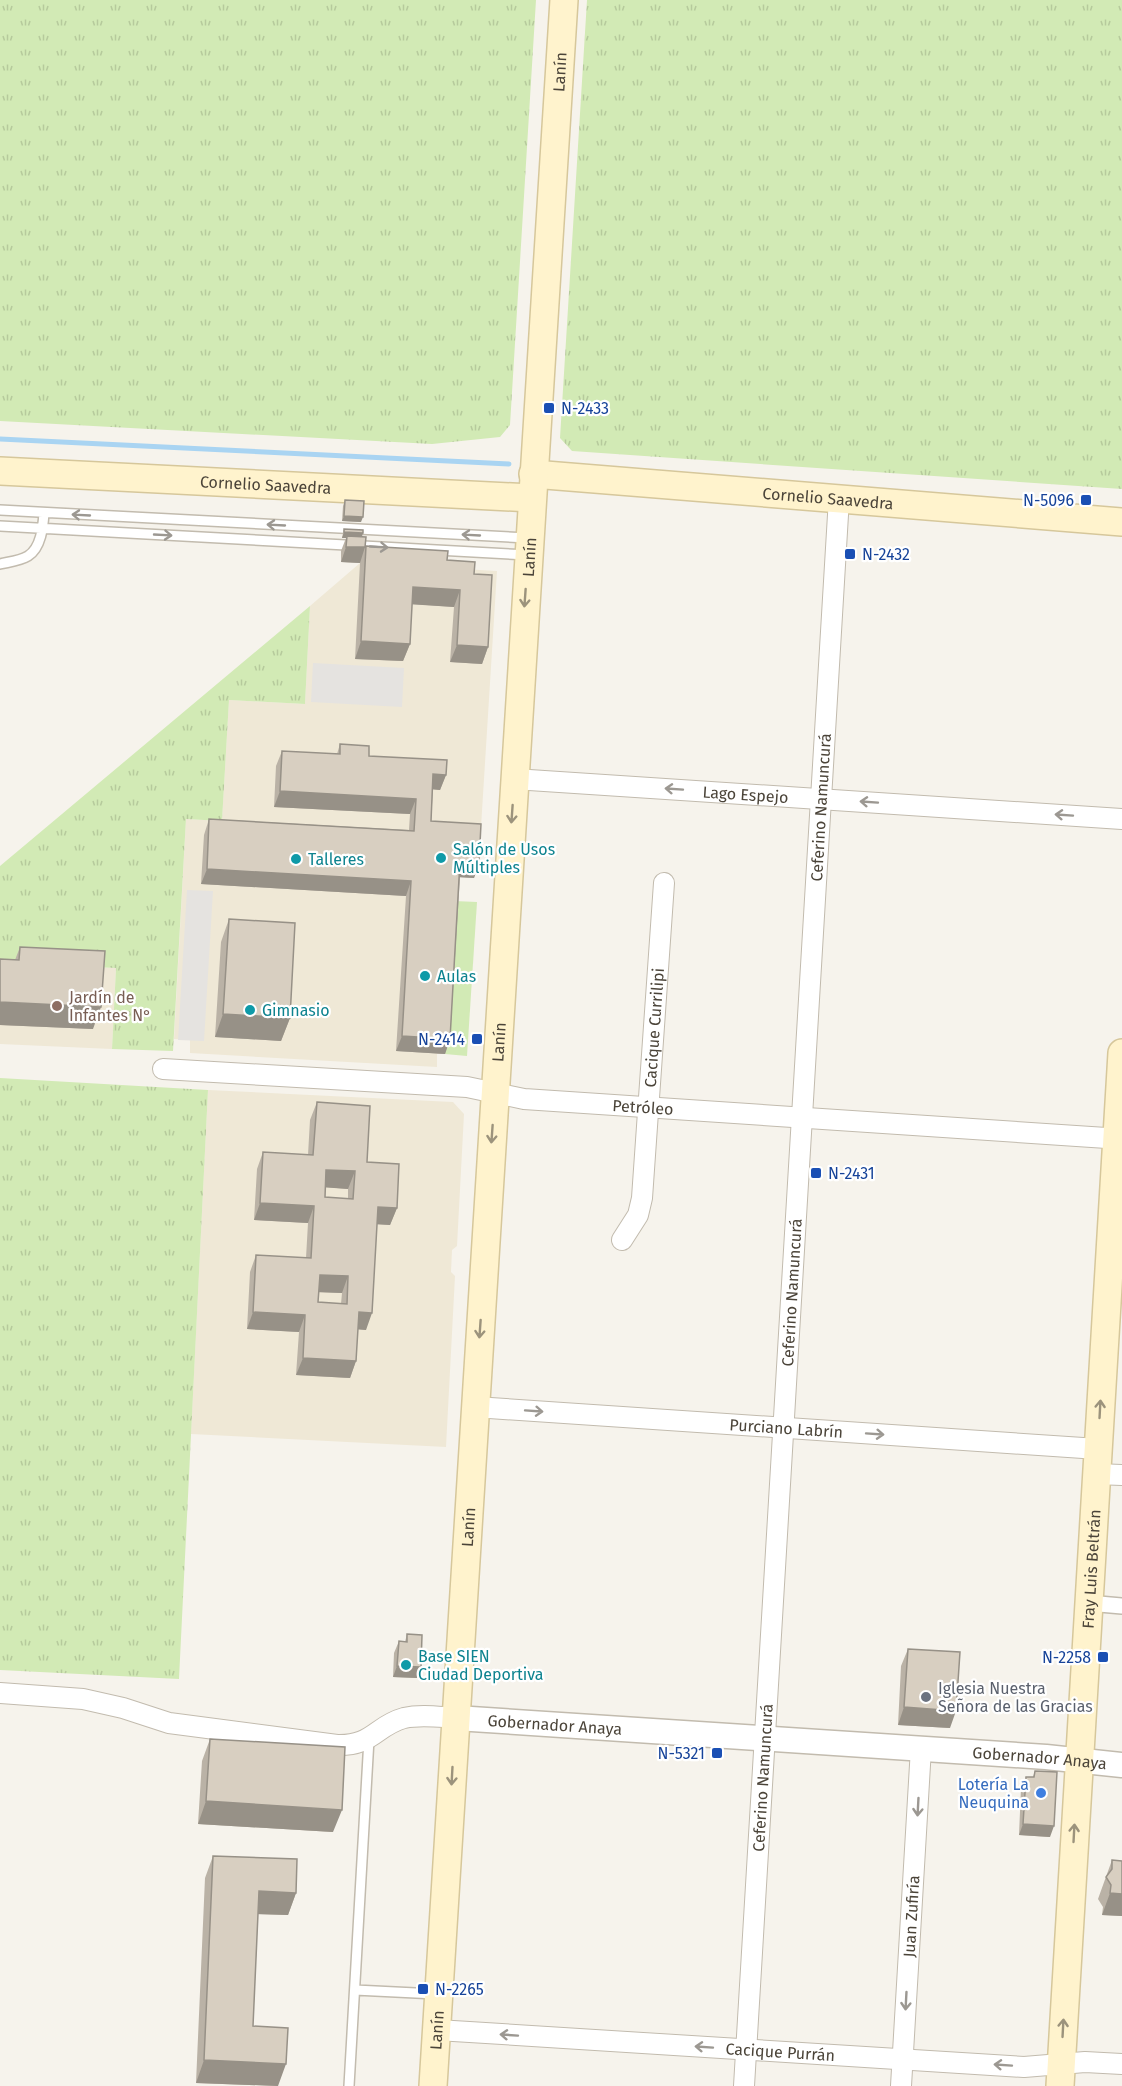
<svg xmlns="http://www.w3.org/2000/svg" width="1122" height="2086" font-family="'Fira Sans',sans-serif">
	<style>
		.education { fill: #efe8d6 }
		.grass { fill: url(#grass-tufts) }
		.garden { fill: #d2eab5 }
		.parking { fill: #e5e3e0 }
		.lines { fill: none; stroke-linecap: round; stroke-linejoin: round }
		.stream { stroke: #a9d4f2; stroke-width: 5 }
		.service-casing { stroke: #c2bbae; stroke-width: 12 }
		.pedestrian-casing { stroke: #c2bbae; stroke-width: 18 }
		.minor-casing { stroke: #c2bbae; stroke-width: 22 }
		.tertiary-casing { stroke: #c2bbae; stroke-width: 27 }
		.secondary-casing { stroke: #d6c79b; stroke-width: 30 }
		.service { stroke: #fff; stroke-width: 9 }
		.pedestrian { stroke: #fff; stroke-width: 15 }
		.minor { stroke: #fff; stroke-width: 20 }
		.tertiary { stroke: #fff; stroke-width: 24 }
		.secondary { stroke: #fff3cd; stroke-width: 27 }
		.wall { fill: #bab2a6; fill-rule: evenodd }
		.shaded-wall { fill: #979187 }
		.building { fill: #d8cfc1; stroke: #979187; stroke-width: 1.5; fill-rule: evenodd }
		.oneway { stroke: #9c9892 }
		.oneway2 { stroke: #9c937c }
		.transit-dot { fill: #1a4fb4; stroke: #fff; stroke-width: 2 }
		.culture-dot { fill: #0f9aa8; stroke: #fff; stroke-width: 2 }
		.education-dot { fill: #8d6e63; stroke: #fff; stroke-width: 2 }
		.worship-dot { fill: #6b7280; stroke: #fff; stroke-width: 2 }
		.shop-dot { fill: #3f7fe0; stroke: #fff; stroke-width: 2 }
		.labels { text-anchor: middle; dominant-baseline: central; stroke-width: 4.5; stroke-linejoin: round; paint-order: stroke }
		.street-label { font-size: 16px; fill: #4b4439; stroke: #fff }
		.transit-label { font-size: 16px; fill: #164399; stroke: #fff; text-anchor: start }
		.culture-label { font-size: 16px; fill: #0d838f; stroke: #fff; text-anchor: start }
		.education-label { font-size: 16px; fill: #785e54; stroke: #fff; text-anchor: start }
		.worship-label { font-size: 16px; fill: #5b616d; stroke: #fff; text-anchor: start }
		.shop-label { font-size: 16px; fill: #366cbe; stroke: #fff; text-anchor: end }
	</style>
	<defs>
		<pattern id="grass-tufts" width="24" height="20" patternUnits="userSpaceOnUse" patternTransform="scale(1.5)"><rect width="24" height="20" fill="#d2eab5"/><path d="M3 7l-1-3M5 7V3M7 7l1-3M15 17l-1-3M17 17v-4M19 17l1-3" fill="none" stroke="#b6ca9c"/></pattern>
	</defs>
	<rect width="100%" height="100%" fill="#f6f3ec"/>
	<path class="education" d="M360 563 497 571 480 843 455 877 445 1054H437V1067L190 1053V1040L174 1039 186 819 222 821 229 700 305 704 310 606Z
		M0 963 116 968 112 1049 0 1044Z
		M208 1090 453 1102 464 1114 457 1246 452 1250 451 1272 455 1276 446 1447 191 1434Z"/>
	<path class="grass" d="M0 0H536L510 425 500 437 432 444 0 421Z
		M587 0H1122V489L572 451 560 438Z
		M310 606 305 704 229 700 222 821 186 819 173 1051 112 1049 116 968 0 963V866Z
		M0 1078 208 1090 179 1679 0 1670Z"/>
	<path class="garden" d="M454 901 477 902 467 1056 445 1054Z"/>
	<path class="parking" d="M313 663 404 668 402 707 311 702Z
		M187 890 213 891 204 1041 178 1040Z"/>
	<g class="lines">
		<path class="stream" d="M0 439 509 464"/>
		<defs>
			<path id="service" d="M0 510 527 538
				M0 526 528 555
				M0 564C8 562 20 561 28 556 41 548 43 527 44 513
				M355 1990 436 1994
				M349 2086 369 1739"/>
			<path id="pedestrian" d="M1088 1603 1122 1606"/>
			<g id="minor">
				<path id="s1" d="M514 779 1122 819"/>
				<path id="s2" d="M163 1069 467 1087 524 1099 1122 1139"/>
				<path id="s3" d="M622 1240 638 1215 642 1198 664 883"/>
				<path id="s4" d="M475 1407 1098 1449"/>
				<path d="M1096 1474 1122 1475"/>
				<path d="M0 1693 83 1699 123 1708 169 1723 337 1745C373 1746 375 1726 404 1718 421 1714 439 1717 456 1718"/>
				<path id="s5" d="M437 2030 1024 2067 1085 2062 1122 2064"/>
				<path id="s6" d="M744 2086 839 498"/>
				<path id="s7" d="M901 2086 921 1748"/>
			</g>
			<g id="tertiary">
				<path id="s8" d="M456 1718 1046 1757 1122 1765"/>
			</g>
			<g id="secondary">
				<path id="s9" d="M0 471 531 498"/>
				<path id="s10" d="M533 474 1122 522"/>
				<path id="s11" d="M433 2086 564 0"/>
				<path id="s12" d="M1060 2086 1122 1053"/>
			</g>
		</defs>
		<use href="#service" class="service-casing"/>
		<use href="#pedestrian" class="pedestrian-casing"/>
		<use href="#minor" class="minor-casing"/>
		<use href="#tertiary" class="tertiary-casing"/>
		<use href="#secondary" class="secondary-casing"/>
		<use href="#service" class="service"/>
		<use href="#pedestrian" class="pedestrian"/>
		<use href="#minor" class="minor"/>
		<use href="#tertiary" class="tertiary"/>
		<use href="#secondary" class="secondary"/>
	</g>
	<path class="wall" d="M345 500 361 522 342 521 343 506Z
		M344 529 363 533 362 536 365 547 447 560 474 574 488 647 482 664 450 662 454 607 412 604 410 644 403 661 355 659 360 563 341 562V551L346 538H342Z
		M340 744 369 756 446 775 440 790 433 789 431 821 479 863 474 878 460 877 450 1039 445 1054 396 1051 406 896 201 884 204 835 209 819 409 830 410 814 274 807 276 766 282 751 337 754Z
		M229 919 290 1018 281 1041 215 1037 221 942Z
		M20 947 93 1029 0 1025V959L15 960Z
		M317 1102 367 1162 397 1208 390 1225 377 1224 366 1330 358 1329 356 1361 350 1378 296 1375 299 1332 247 1329 250 1272 256 1255 306 1258 308 1223 254 1220 257 1169 263 1152 308 1155 310 1120ZM325 1187 348 1189V1199L325 1197ZM319 1292 342 1293 341 1304 318 1302Z
		M407 1634 417 1678 393 1677 394 1653 399 1641 405 1642Z
		M908 1649 950 1728 898 1725 901 1666Z
		M210 1739 333 1832 198 1824 202 1761Z
		M1035 1771 1050 1837 1019 1835 1021 1788 1026 1777H1033Z
		M213 1856 296 1893 288 1915 258 1914 253 2026 278 2086 196 2083 205 1878Z
		M1112 1860 1122 1861V1916L1102 1915 1103 1907 1098 1899Z"/>
	<path class="shaded-wall" d="M344 516 363 517 361 522 342 521Z
		M344 532 363 533 361 539 347 536 346 538H342Z
		M346 547H365L360 563 341 562Z
		M413 587 460 590 454 607 407 604Z
		M361 641 410 644 403 661 355 659Z
		M457 645 488 647 482 664 450 662Z
		M433 774 446 775 440 790 428 789Z
		M280 791 416 799 410 814 274 807Z
		M460 861 479 863 474 878 455 877Z
		M207 869 411 881 406 896 201 884Z
		M0 1002 101 1007 93 1029 0 1025Z
		M223 1014 290 1018 281 1041 215 1037Z
		M402 1036 450 1039 445 1054 396 1051Z
		M326 1170 355 1171 348 1189 320 1187Z
		M260 1203 314 1206 308 1223 254 1220Z
		M378 1207 397 1208 390 1225 372 1224Z
		M320 1275 348 1276 342 1293 314 1292Z
		M253 1312 305 1315 299 1332 247 1329Z
		M359 1312 372 1313 366 1330 353 1329Z
		M303 1358 356 1361 350 1378 296 1375Z
		M397 1666 421 1667 417 1678 393 1677Z
		M904 1707 956 1711 950 1728 898 1725Z
		M206 1801 342 1810 333 1832 198 1824Z
		M1023 1824 1054 1826 1050 1837 1019 1835Z
		M259 1891 296 1893 288 1915 251 1914Z
		M1110 1893 1122 1894V1916L1102 1915Z
		M204 2060 286 2064 278 2086 196 2083Z"/>
	<path class="building" d="M345 500 364 501 363 517 344 516Z
		M344 529 363 530V533L344 532Z
		M347 536 366 537 365 547H346Z
		M366 546 448 551 447 560 475 562 474 574 492 575 488 647 457 645 460 590 413 587 410 644 361 641Z
		M340 744 369 746V756L447 760 446 775 433 774 431 821 481 824 479 863 460 861 450 1039 402 1036 411 881 207 869 209 819 414 831 416 799 280 791 282 751 340 754Z
		M229 919 295 923 290 1018 223 1014Z
		M20 947 105 951 101 1007 0 1002V959L19 960Z
		M317 1102 370 1106 367 1162 399 1164 397 1208 378 1207 372 1313 359 1312 356 1361 303 1358 305 1315 253 1312 256 1255 311 1258 314 1206 260 1203 263 1152 313 1155ZM326 1170 355 1171 353 1199 325 1197ZM320 1275 348 1276 347 1304 318 1302Z
		M407 1634 422 1635 421 1667 397 1666 399 1641 407 1642Z
		M908 1649 960 1652 956 1711 904 1707Z
		M210 1739 345 1747 342 1810 206 1801Z
		M1035 1771 1057 1772 1054 1826 1023 1824 1026 1777H1034Z
		M213 1856 297 1859 296 1893 259 1891 253 2026 288 2028 286 2064 204 2060Z
		M1112 1860 1122 1861V1894L1110 1893 1111 1885 1106 1877 1112 1869Z"/>
	<defs><path id="oneway-shaft" d="M-6 0H5M1.5-3L5.5 0L1.5 3" fill="none" stroke-width="1.6" stroke-linecap="round" stroke-linejoin="round" transform="scale(1.5)"/></defs>
	<g class="oneway">
		<use href="#oneway-shaft" transform="translate(81 515) rotate(-177)"/>
		<use href="#oneway-shaft" transform="translate(276 525) rotate(-177)"/>
		<use href="#oneway-shaft" transform="translate(163 535) rotate(3)"/>
		<use href="#oneway-shaft" transform="translate(471 535) rotate(-177)"/>
		<use href="#oneway-shaft" transform="translate(379 547) rotate(3)"/>
		<use href="#oneway-shaft" transform="translate(674 789) rotate(-176)"/>
		<use href="#oneway-shaft" transform="translate(869 802) rotate(-176)"/>
		<use href="#oneway-shaft" transform="translate(1064 815) rotate(-176)"/>
		<use href="#oneway-shaft" transform="translate(534 1411) rotate(4)"/>
		<use href="#oneway-shaft" transform="translate(875 1434) rotate(4)"/>
		<use href="#oneway-shaft" transform="translate(918 1807) rotate(93)"/>
		<use href="#oneway-shaft" transform="translate(906 2001) rotate(93)"/>
		<use href="#oneway-shaft" transform="translate(509 2035) rotate(-176)"/>
		<use href="#oneway-shaft" transform="translate(704 2047) rotate(-176)"/>
		<use href="#oneway-shaft" transform="translate(1003 2065) rotate(-176)"/>
	</g>
	<g class="oneway2">
		<use href="#oneway-shaft" transform="translate(525 598) rotate(94)"/>
		<use href="#oneway-shaft" transform="translate(512 814) rotate(94)"/>
		<use href="#oneway-shaft" transform="translate(492 1134) rotate(94)"/>
		<use href="#oneway-shaft" transform="translate(480 1329) rotate(94)"/>
		<use href="#oneway-shaft" transform="translate(1100 1409) rotate(-87)"/>
		<use href="#oneway-shaft" transform="translate(452 1776) rotate(93)"/>
		<use href="#oneway-shaft" transform="translate(1074 1833) rotate(-87)"/>
		<use href="#oneway-shaft" transform="translate(1063 2028) rotate(-87)"/>
	</g>
	<g class="transit-dot">
		<rect x="543" y="402" width="12" height="12" rx="3"/>
		<rect x="1080" y="494" width="12" height="12" rx="3"/>
		<rect x="844" y="548" width="12" height="12" rx="3"/>
		<rect x="471" y="1033" width="12" height="12" rx="3"/>
		<rect x="810" y="1167" width="12" height="12" rx="3"/>
		<rect x="1097" y="1651" width="12" height="12" rx="3"/>
		<rect x="711" y="1747" width="12" height="12" rx="3"/>
		<rect x="417" y="1983" width="12" height="12" rx="3"/>
	</g>
	<g class="culture-dot">
		<circle cx="441" cy="858" r="6"/>
		<circle cx="296" cy="859" r="6"/>
		<circle cx="425" cy="976" r="6"/>
		<circle cx="250" cy="1010" r="6"/>
		<circle cx="406" cy="1665" r="6"/>
	</g>
	<circle class="education-dot" cx="57" cy="1006" r="6"/>
	<circle class="worship-dot" cx="926" cy="1697" r="6"/>
	<circle class="shop-dot" cx="1041" cy="1793" r="6"/>
	<g class="labels">
		<g class="street-label">
			<text stroke="none"><textPath href="#s11" startOffset="2018">Lanín</textPath></text>
			<text stroke="none"><textPath href="#s9" startOffset="266">Cornelio Saavedra</textPath></text>
			<text stroke="none"><textPath href="#s10" startOffset="296">Cornelio Saavedra</textPath></text>
			<text stroke="none"><textPath href="#s11" startOffset="1532">Lanín</textPath></text>
			<text stroke="none"><textPath href="#s1" startOffset="232">Lago Espejo</textPath></text>
			<text stroke="none"><textPath href="#s6" startOffset="1281">Ceferino Namuncurá</textPath></text>
			<text stroke="none"><textPath href="#s3" startOffset="218">Cacique Currilipi</textPath></text>
			<text stroke="none"><textPath href="#s11" startOffset="1046">Lanín</textPath></text>
			<text stroke="none"><textPath href="#s2" startOffset="482">Petróleo</textPath></text>
			<text stroke="none"><textPath href="#s6" startOffset="795">Ceferino Namuncurá</textPath></text>
			<text stroke="none"><textPath href="#s4" startOffset="312">Purciano Labrín</textPath></text>
			<text stroke="none"><textPath href="#s11" startOffset="560">Lanín</textPath></text>
			<text stroke="none"><textPath href="#s12" startOffset="518">Fray Luis Beltrán</textPath></text>
			<text stroke="none"><textPath href="#s8" startOffset="99">Gobernador Anaya</textPath></text>
			<text stroke="none"><textPath href="#s8" startOffset="585">Gobernador Anaya</textPath></text>
			<text stroke="none"><textPath href="#s6" startOffset="309">Ceferino Namuncurá</textPath></text>
			<text stroke="none"><textPath href="#s7" startOffset="170">Juan Zufiría</textPath></text>
			<text stroke="none"><textPath href="#s11" startOffset="56">Lanín</textPath></text>
			<text stroke="none"><textPath href="#s5" startOffset="344">Cacique Purrán</textPath></text>
		</g>
		<g class="transit-label">
			<text x="561" y="408">N-2433</text>
			<text x="1074" y="500" text-anchor="end">N-5096</text>
			<text x="862" y="554">N-2432</text>
			<text x="465" y="1039" text-anchor="end">N-2414</text>
			<text x="828" y="1173">N-2431</text>
			<text x="1091" y="1657" text-anchor="end">N-2258</text>
			<text x="705" y="1753" text-anchor="end">N-5321</text>
			<text x="435" y="1989">N-2265</text>
		</g>
		<g class="culture-label">
			<text x="453" y="849">Salón de Usos<tspan x="453" dy="18">Múltiples</tspan></text>
			<text x="308" y="859">Talleres</text>
			<text x="437" y="976">Aulas</text>
			<text x="262" y="1010">Gimnasio</text>
			<text x="418" y="1656">Base SIEN<tspan x="418" dy="18">Ciudad Deportiva</tspan></text>
		</g>
		<g class="education-label">
			<text x="69" y="997">Jardín de<tspan x="69" dy="18">Infantes N°</tspan></text>
		</g>
		<g class="worship-label">
			<text x="938" y="1688">Iglesia Nuestra<tspan x="938" dy="18">Señora de las Gracias</tspan></text>
		</g>
		<g class="shop-label">
			<text x="1029" y="1784">Lotería La<tspan x="1029" dy="18">Neuquina</tspan></text>
		</g>
	</g>
</svg>
